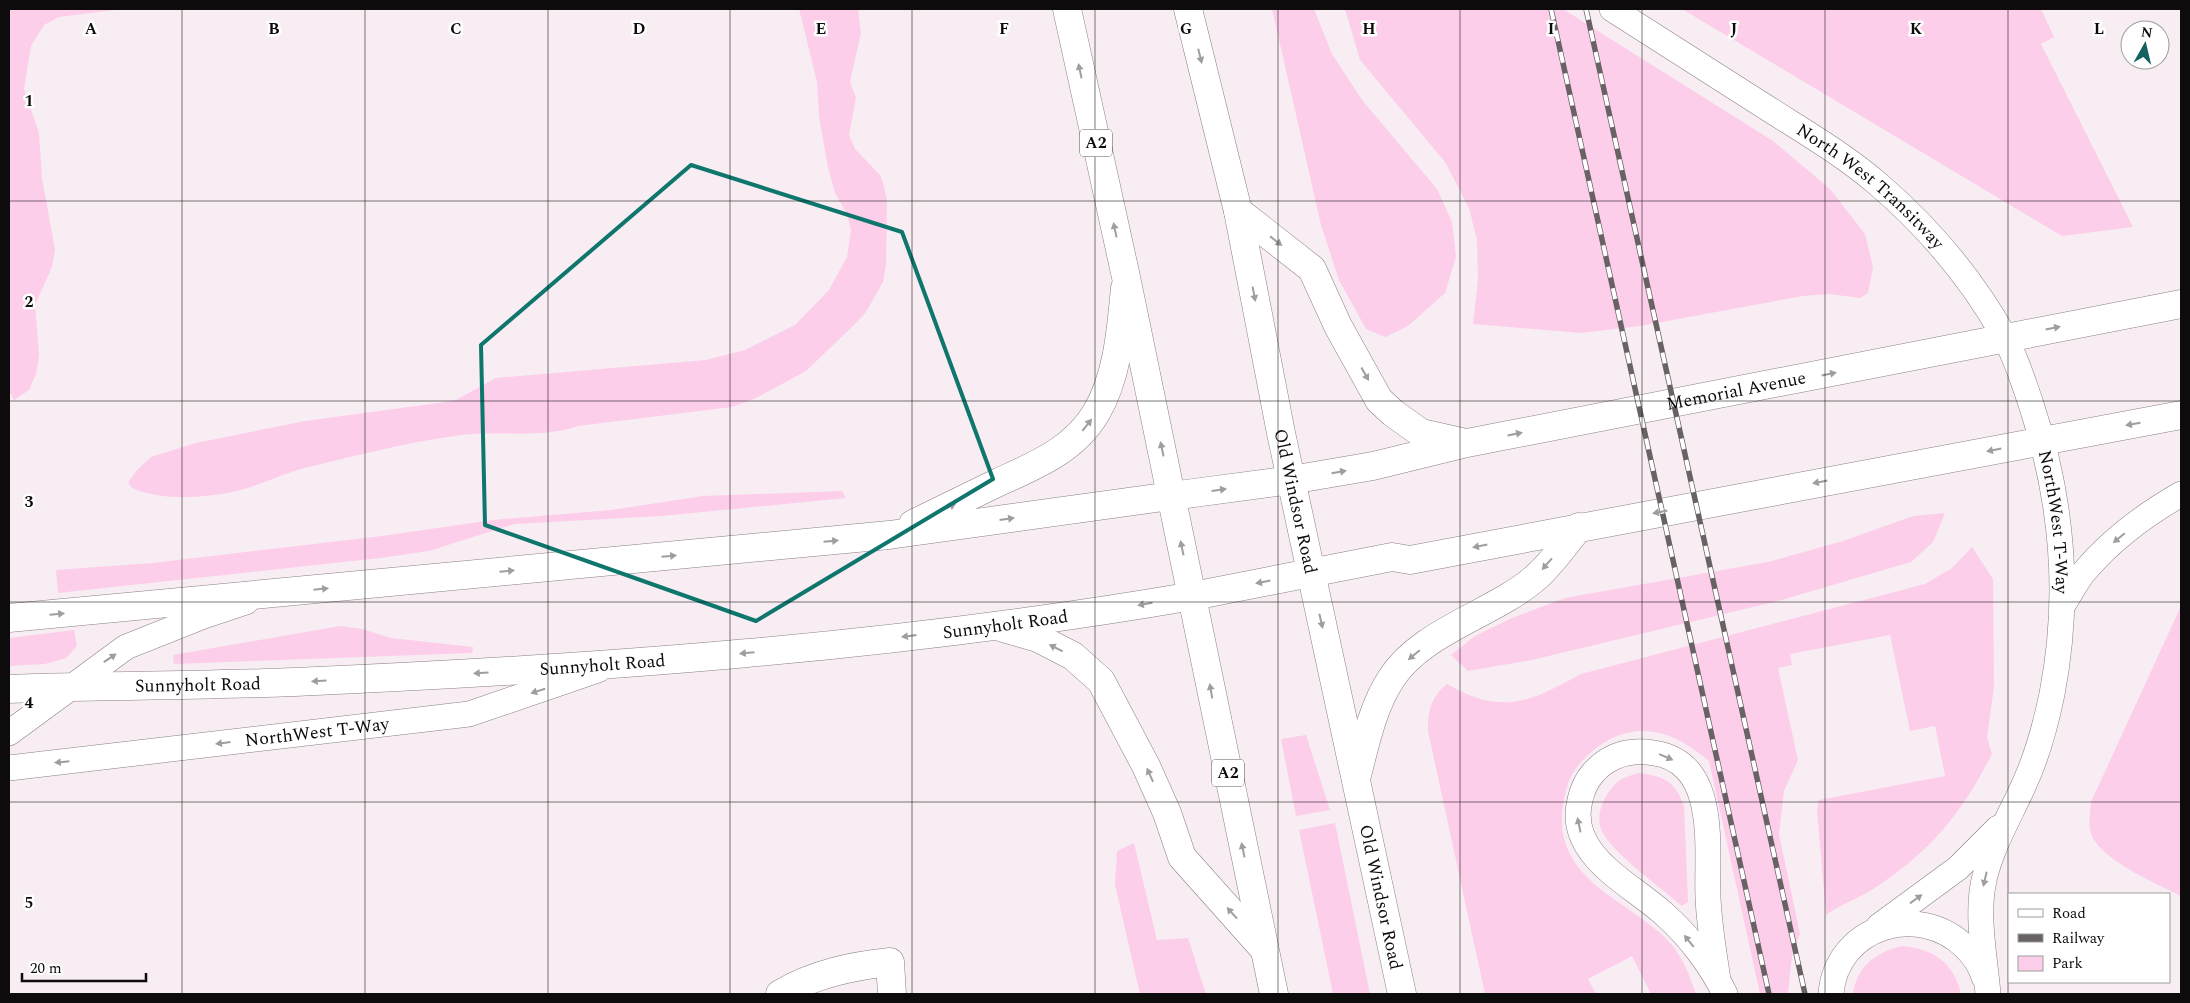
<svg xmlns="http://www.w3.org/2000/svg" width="2190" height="1003" font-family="Spectral,serif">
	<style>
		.green { fill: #fcceea }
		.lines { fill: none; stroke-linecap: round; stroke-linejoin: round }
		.service-casing { stroke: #897f85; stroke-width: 26 }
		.minor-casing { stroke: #897f85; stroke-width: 29 }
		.primary-casing { stroke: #897f85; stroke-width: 29 }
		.trunk-casing { stroke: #897f85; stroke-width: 29 }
		.service { stroke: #fff; stroke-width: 25 }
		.minor { stroke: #fff; stroke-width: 28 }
		.primary { stroke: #fff; stroke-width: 28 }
		.trunk { stroke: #fff; stroke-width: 28 }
		.rail-casing { stroke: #686265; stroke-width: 5.5 }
		.rail { stroke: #fff; stroke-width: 4; stroke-dasharray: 11; stroke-linecap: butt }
		.oneway { fill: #9f9d9e }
		.marked { fill: none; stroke: #0f766e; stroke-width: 4; stroke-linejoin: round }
		.grid { fill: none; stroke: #0e0b0d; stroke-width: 1; stroke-opacity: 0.55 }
		.labels { text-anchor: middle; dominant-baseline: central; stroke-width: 5; stroke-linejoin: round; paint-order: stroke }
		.shield { fill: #fff; stroke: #565456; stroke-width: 1 }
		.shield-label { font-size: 16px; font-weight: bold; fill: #0e0b0d }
		.street-label { font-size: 18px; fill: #0e0b0d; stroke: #fff }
		.grid-label { font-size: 16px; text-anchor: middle; font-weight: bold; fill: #0e0b0d; stroke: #fff; stroke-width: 5; stroke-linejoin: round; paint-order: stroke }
	</style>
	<rect width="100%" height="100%" fill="#f8edf3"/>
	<path class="green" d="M9 9H121L59 17 44 25 31 46 24 89 39 133 42 178 55 250 52 267 35 305 39 355 36 374 29 390 14 400 9 391Z
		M799 9H858L861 33 850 82 856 98 849 135 855 149 880 175 883 183 887 200 886 265 883 282 866 312 854 325 806 371 756 398 732 407 578 426C538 440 495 429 454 436 404 443 354 456 305 468 284 473 265 483 244 489 211 498 164 502 132 488L128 482 138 469 151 457 196 443 305 421 446 402 456 400 496 378 706 360 745 350 795 325 829 290 847 257 851 230 847 214 835 193 828 167 819 117 817 82Z
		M1272 9H1314L1332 54 1362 100 1437 189 1452 222 1456 257 1445 293 1408 326 1385 337 1366 329 1339 280 1321 225Z
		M1345 9H1563L1773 141 1830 189 1865 234 1873 267 1868 293 1860 298 1829 294 1803 296 1640 326 1581 333 1473 324 1478 280 1477 240 1469 208 1445 162 1360 60Z
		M1682 9H2041L2054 37 2041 44 2133 227 2062 236Z
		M842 491 846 498 662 516 514 524 429 551 380 558 58 593 56 570 153 563 382 536 493 520 611 510 703 496Z
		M1945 513 1933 542 1911 562 1778 601 1532 660 1468 671 1451 655 1475 636 1512 618 1565 598 1768 562 1843 541 1913 516Z
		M1972 547 1993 579 1994 687 1987 737 1992 754C1962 812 1934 848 1879 885 1863 897 1844 902 1826 915L1817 810 1819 800 1945 776 1935 726 1910 731 1890 635 1790 654 1792 665 1778 668 1798 760 1784 791 1779 834 1800 934 1792 956 1788 994H1760L1709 761C1688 744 1669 731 1641 731 1615 732 1593 747 1577 767 1567 780 1564 796 1562 813 1558 878 1620 897 1660 933 1680 950 1688 971 1696 994H1651L1632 956 1588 979 1596 994H1485L1428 731C1428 710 1431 697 1447 684 1502 716 1530 702 1581 674L1925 584 1952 568Z
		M2181 606V896C2155 883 2110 864 2094 840 2087 830 2090 814 2091 802Z
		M340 626 362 629 391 638 473 647 472 653 174 664 173 655Z
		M74 630 77 646 66 658 45 664 9 666V638Z
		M1306 735 1330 810 1296 816 1281 739Z
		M1638 773C1664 776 1676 781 1684 807L1688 902 1682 906C1659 886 1620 859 1604 835 1592 818 1605 791 1620 780 1625 777 1632 775 1638 773Z
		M1335 823 1370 994H1333L1299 830Z
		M1134 843 1157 940 1188 938 1206 994H1140L1115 885 1117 851Z
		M1902 946C1933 949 1954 962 1961 994H1853C1857 966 1876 952 1902 946Z"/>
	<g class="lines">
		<defs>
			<g id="service">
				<path id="s1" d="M1612 9C1663 41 1713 74 1764 106 1803 131 1843 154 1878 184 1928 227 1972 279 2004 336 2016 357 2023 381 2031 404 2062 498 2071 596 2052 694 2046 723 2038 753 2026 780 2012 813 1992 844 1984 880 1976 916 1985 957 1988 994"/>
				<path d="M2063 605C2070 594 2076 582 2084 572 2110 541 2146 514 2181 494"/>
				<path d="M9 733 126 647 204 616 246 602"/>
				<path id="s2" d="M9 768 469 714 598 670"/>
				<path d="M1879 926 1958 868 1998 828"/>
				<path d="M1718 980C1714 952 1709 925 1708 897 1706 850 1720 763 1654 753 1630 749 1609 755 1593 773 1586 781 1582 791 1580 800 1566 855 1630 883 1664 914 1688 935 1711 965 1725 994"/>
				<path d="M1831 994C1836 926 1920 901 1966 948 1974 956 1981 967 1984 977"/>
			</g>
			<path id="minor" d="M780 994C814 974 851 966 890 962L892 994"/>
			<g id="primary">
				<path d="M1238 211 1312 269 1338 326 1379 400 1393 413 1421 433 1461 442"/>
				<path id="s3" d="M1291 480 1373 466 1467 443 2181 304"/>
				<path d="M913 524C941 510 970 496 999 482 1036 465 1074 450 1096 413 1118 376 1121 329 1125 288"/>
				<path d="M1310 573 1392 557 1410 560 2181 415"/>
				<path d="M9 618 889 535 1171 496"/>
				<path d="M1003 628 1038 638 1073 656 1101 681 1146 766 1167 813 1182 857 1264 949"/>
				<path id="s4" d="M9 689C104 685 200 686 295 682 595 669 896 647 1193 596"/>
				<path d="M1356 779C1365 745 1372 708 1391 679 1420 632 1493 614 1534 579 1551 565 1565 544 1579 527"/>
			</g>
			<g id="trunk">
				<path d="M1067 9 1126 277 1274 994"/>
				<path id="s5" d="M1188 9 1238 211 1281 433 1402 994"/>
				<path d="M1171 496 1291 480"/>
				<path d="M1193 596 1310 573"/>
			</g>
		</defs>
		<use href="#service" class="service-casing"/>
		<use href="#minor" class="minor-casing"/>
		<use href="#primary" class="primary-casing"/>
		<use href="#trunk" class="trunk-casing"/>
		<use href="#service" class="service"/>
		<use href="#minor" class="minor"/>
		<use href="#primary" class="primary"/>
		<use href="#trunk" class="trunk"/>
		<defs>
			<path id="rail" d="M1551 9 1769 994
				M1586 9 1805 994"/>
		</defs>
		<use href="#rail" class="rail-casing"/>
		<use href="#rail" class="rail"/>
	</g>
	<defs><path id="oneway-solid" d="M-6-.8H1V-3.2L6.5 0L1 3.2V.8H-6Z" transform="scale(1.25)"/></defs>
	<g class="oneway">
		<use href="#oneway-solid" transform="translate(1200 56) rotate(76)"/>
		<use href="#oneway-solid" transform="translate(1080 71) rotate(-102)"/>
		<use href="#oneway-solid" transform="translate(1115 230) rotate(-102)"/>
		<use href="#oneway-solid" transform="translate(1276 241) rotate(38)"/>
		<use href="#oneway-solid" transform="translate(1254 294) rotate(79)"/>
		<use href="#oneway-solid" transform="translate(2053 328) rotate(-11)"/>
		<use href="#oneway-solid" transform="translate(1365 374) rotate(61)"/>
		<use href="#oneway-solid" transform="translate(1829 374) rotate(-11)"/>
		<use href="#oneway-solid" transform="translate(2133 424) rotate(170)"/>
		<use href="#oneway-solid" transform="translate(1087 425) rotate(-52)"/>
		<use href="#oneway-solid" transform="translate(1515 434) rotate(-11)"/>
		<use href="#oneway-solid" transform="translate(1162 449) rotate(-102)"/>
		<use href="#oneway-solid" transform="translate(1994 450) rotate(169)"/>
		<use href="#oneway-solid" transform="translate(1339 472) rotate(-10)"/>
		<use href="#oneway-solid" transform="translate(1820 482) rotate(169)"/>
		<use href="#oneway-solid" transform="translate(1219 490) rotate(-8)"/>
		<use href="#oneway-solid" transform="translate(949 507) rotate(-26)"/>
		<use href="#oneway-solid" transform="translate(1660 512) rotate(169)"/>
		<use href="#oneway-solid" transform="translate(1007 519) rotate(-8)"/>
		<use href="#oneway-solid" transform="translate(2119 538) rotate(141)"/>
		<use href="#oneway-solid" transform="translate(831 541) rotate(-5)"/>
		<use href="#oneway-solid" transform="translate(1480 546) rotate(169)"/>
		<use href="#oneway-solid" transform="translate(1182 548) rotate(-102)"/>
		<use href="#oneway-solid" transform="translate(669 556) rotate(-5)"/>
		<use href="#oneway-solid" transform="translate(1547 564) rotate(131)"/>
		<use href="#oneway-solid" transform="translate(507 571) rotate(-5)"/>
		<use href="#oneway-solid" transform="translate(1263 582) rotate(169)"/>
		<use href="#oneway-solid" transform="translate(321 589) rotate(-6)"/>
		<use href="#oneway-solid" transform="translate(1145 604) rotate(170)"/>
		<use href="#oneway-solid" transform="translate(57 614) rotate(-5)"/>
		<use href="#oneway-solid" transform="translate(1321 621) rotate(77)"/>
		<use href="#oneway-solid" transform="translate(909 636) rotate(173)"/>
		<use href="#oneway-solid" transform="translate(1056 648) rotate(-153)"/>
		<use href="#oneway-solid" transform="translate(747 653) rotate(175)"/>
		<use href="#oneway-solid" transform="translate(1414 655) rotate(140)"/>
		<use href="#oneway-solid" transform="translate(110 658) rotate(-34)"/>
		<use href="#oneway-solid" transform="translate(481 673) rotate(176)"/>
		<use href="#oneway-solid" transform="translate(319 681) rotate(177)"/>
		<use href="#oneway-solid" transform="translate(538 691) rotate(162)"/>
		<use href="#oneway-solid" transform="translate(1211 691) rotate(-100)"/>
		<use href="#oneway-solid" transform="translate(223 743) rotate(173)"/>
		<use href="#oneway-solid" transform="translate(1666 757) rotate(23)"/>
		<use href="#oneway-solid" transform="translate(62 762) rotate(174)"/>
		<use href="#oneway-solid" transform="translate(1150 775) rotate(-114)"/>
		<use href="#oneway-solid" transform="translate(1579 825) rotate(-102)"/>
		<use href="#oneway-solid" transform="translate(1243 850) rotate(-102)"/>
		<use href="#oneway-solid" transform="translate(1985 879) rotate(103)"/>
		<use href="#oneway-solid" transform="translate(1916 899) rotate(-36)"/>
		<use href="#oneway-solid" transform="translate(1232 913) rotate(-132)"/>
		<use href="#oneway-solid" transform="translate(1689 941) rotate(-129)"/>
	</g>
	<path class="marked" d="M691 165 902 232 993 479 756 621 485 525 481 345Z"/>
	<path class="grid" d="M182 9V994M365 9V994M548 9V994M730 9V994M912 9V994M1095 9V994M1278 9V994M1460 9V994M1642 9V994M1825 9V994M2008 9V994M9 201H2181M9 401H2181M9 602H2181M9 802H2181"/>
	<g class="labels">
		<g class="shield">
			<rect x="1080" y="129.5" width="32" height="27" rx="4"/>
			<rect x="1212" y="759.5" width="32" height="27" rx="4"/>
		</g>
		<g class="shield-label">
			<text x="1096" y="143">A2</text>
			<text x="1228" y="773">A2</text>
		</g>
		<g class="street-label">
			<text stroke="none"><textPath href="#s1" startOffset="314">North West Transitway</textPath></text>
			<text stroke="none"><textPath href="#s3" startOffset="454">Memorial Avenue</textPath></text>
			<text stroke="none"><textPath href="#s5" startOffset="504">Old Windsor Road</textPath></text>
			<text stroke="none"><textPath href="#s1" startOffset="711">NorthWest T-Way</textPath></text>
			<text stroke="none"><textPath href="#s4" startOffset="999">Sunnyholt Road</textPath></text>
			<text stroke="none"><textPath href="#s4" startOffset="594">Sunnyholt Road</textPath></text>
			<text stroke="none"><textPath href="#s4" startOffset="189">Sunnyholt Road</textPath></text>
			<text stroke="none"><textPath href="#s2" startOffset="310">NorthWest T-Way</textPath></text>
			<text stroke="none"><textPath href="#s5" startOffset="909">Old Windsor Road</textPath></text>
		</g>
	</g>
	<g class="grid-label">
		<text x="91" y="34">A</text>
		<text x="274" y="34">B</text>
		<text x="456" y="34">C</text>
		<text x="639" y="34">D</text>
		<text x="821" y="34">E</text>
		<text x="1004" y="34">F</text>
		<text x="1186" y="34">G</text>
		<text x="1369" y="34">H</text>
		<text x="1551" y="34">I</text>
		<text x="1734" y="34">J</text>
		<text x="1916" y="34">K</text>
		<text x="2099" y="34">L</text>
		<text x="29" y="106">1</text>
		<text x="29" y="307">2</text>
		<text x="29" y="507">3</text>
		<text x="29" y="708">4</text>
		<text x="29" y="908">5</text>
	</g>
	<rect width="2190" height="1003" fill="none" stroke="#0e0b0d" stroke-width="20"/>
	<rect x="2008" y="893" width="162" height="90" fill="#ffffff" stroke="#9f9d9e"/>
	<rect x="2018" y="909" width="25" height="8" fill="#ffffff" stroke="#9f9d9e"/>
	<text x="2052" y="918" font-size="15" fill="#0e0b0d">Road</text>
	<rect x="2018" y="934" width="25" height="8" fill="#686265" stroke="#9f9d9e"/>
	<text x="2052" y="943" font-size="15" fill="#0e0b0d">Railway</text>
	<rect x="2018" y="956" width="25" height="15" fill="#fcceea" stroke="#9f9d9e"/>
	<text x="2052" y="968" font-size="15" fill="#0e0b0d">Park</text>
	<g transform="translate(2145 45) rotate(8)"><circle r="24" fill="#ffffff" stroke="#9f9d9e"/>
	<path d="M0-4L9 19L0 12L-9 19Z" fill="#136260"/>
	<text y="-8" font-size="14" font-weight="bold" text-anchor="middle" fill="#0e0b0d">N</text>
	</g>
	<path d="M22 973v8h124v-8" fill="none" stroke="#0e0b0d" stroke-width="2.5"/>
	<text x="30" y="973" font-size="15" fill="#0e0b0d" stroke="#ffffff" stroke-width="4" paint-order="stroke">20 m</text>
</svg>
